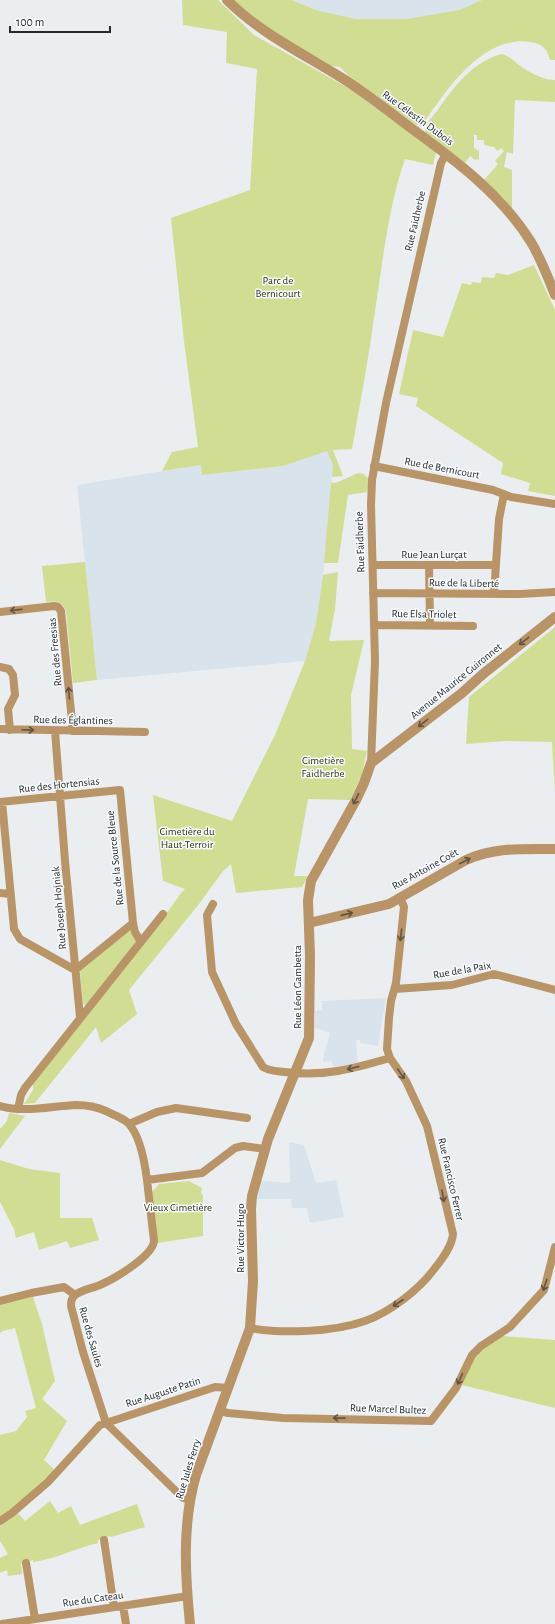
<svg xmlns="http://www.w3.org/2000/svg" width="555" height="1624" font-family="'Alegreya Sans',sans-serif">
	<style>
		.built { fill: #d9e3eb }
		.green { fill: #d0dd93 }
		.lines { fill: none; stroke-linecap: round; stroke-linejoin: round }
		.minor { stroke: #b99466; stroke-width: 8 }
		.tertiary { stroke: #b99466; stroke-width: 10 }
		.oneway { stroke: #615442 }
		.labels { text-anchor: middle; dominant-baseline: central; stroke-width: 3; stroke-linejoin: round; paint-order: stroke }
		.street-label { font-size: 11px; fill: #27292a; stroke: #f8fcff }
		.park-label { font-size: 11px; fill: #2f3510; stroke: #f8fcff }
	</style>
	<rect width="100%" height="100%" fill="#eaeef1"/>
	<path class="built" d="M292 0H482L459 10 406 19H356L316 10Z
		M327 450 333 465 324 567 316 623 305 661 97 680 77 485 201 465 203 475 283 466Z
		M386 998 378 1046 360 1043V1040H356L358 1065 335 1069 331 1061 323 1062V1059L330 1033 315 1028V1011L322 1010V1001Z
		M289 1142 304 1145 316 1183 336 1180 344 1217 310 1223 307 1208H292L291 1199H257L261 1181 290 1183Z"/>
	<path class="green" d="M182 0H218L254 35 350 89 436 152 433 165 405 159C388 208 383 260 375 311 369 357 360 403 352 449L333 450 343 476 332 477 333 465 327 451 283 466 202 475 201 465 162 471 172 452 198 447 184 341 171 218 250 190 257 69 226 63 227 32 183 25Z
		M233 0H292L316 10 356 19H406L459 10 482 0H555V60H550C547 48 542 44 530 42 483 35 448 88 425 121L421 125H416L349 76 340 67 332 66 276 34Z
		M502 54C512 57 516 64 525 69 534 75 545 80 555 80V102L515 100 513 154 507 152 504 167 512 170V209L484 180 498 164 495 161 504 151 501 148 498 151 494 147 484 145V140H477V135H474V148L479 151V160L477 159 475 160 470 156 465 163 425 132C425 124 432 117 437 111 453 88 473 61 502 54Z
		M534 265 555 310V496L528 491 530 483 501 474 503 463 416 406 418 398 399 394 413 330 443 337 462 283 471 285 472 282 481 283 482 277 494 278 496 273 508 275Z
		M358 473 364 474 369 479 367 492 348 495 338 563H324L331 483 338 482Z
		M85 562 97 680 73 683 66 611C62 601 56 601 46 602L42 566Z
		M338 572 335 609 329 641 364 640 351 695 352 749 367 751 362 774 350 800 308 799 294 876H308L302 887 236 893 231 864 223 871 199 904 129 990 137 1014 101 1043 96 1027 35 1103 24 1104 33 1090V1082L152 934 181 893 185 889 163 881 153 795 232 821 275 735 305 661 316 623 323 575Z
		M555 627V793L552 742 506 741 466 744 469 697Z
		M131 928 138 942 87 1005 83 1004 80 970Z
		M9 1113 25 1116 0 1149V1129L7 1121Z
		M0 1160 29 1169 60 1173V1218H92L99 1240 70 1248 67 1241 39 1250 34 1232 16 1238 14 1229 0 1202Z
		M189 1181 202 1188 201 1194 203 1195V1236L157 1243 152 1192 159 1184Z
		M32 1294 42 1324 55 1381 42 1399 67 1421 44 1460 54 1469 50 1476 0 1519V1435L16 1431 27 1417 25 1411 36 1408 15 1328 3 1331 0 1333V1303Z
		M503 1336 555 1340V1408L462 1385C473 1355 477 1352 503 1336Z
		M50 1501 58 1513 71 1506 80 1525 137 1504 145 1527 111 1537 110 1536 98 1540V1543C76 1548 56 1559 33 1562V1560L21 1564 22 1574 8 1576 7 1570 0 1573V1558L8 1554 0 1541V1525L18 1513 25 1521Z"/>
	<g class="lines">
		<path class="minor" d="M374 466 493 490 511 497 555 504
			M373 565H495
			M429 565 430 625
			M373 593 520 594 555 592
			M494 594 499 519 504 494
			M0 612 54 606 58 607 61 611 73 731
			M374 625 473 626
			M0 667 9 669 13 675 15 695 8 709 10 730
			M0 729 145 732
			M55 731 65 861 80 1017
			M371 763 375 661 371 505 372 480 386 403 441 163 446 154
			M0 802 120 790 133 923 135 932 141 942
			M2 802 14 929 20 939 75 970 133 923
			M0 893 10 894
			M213 904 207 915 212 972 236 1024 263 1067C269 1071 277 1071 284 1072 324 1077 352 1069 390 1058
			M395 989 452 985 494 974 555 990
			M0 1106C25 1113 51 1106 76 1105 87 1105 97 1107 106 1111 113 1115 122 1117 128 1123 140 1135 145 1164 147 1180L202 1173 235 1148 243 1146 265 1149
			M18 1109 21 1095 25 1088 163 914
			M129 1124 157 1112 176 1108 247 1118
			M147 1180 154 1241C153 1256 114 1279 100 1285 93 1288 81 1290 75 1295 71 1299 71 1302 71 1306L83 1352 106 1423 183 1498 190 1500
			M0 1301 31 1293 64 1287 75 1295
			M250 1328C282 1334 334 1332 365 1321 390 1312 419 1290 435 1268 443 1258 452 1246 453 1234L427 1126 406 1081 390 1058 387 1049 389 1018 391 1001 396 983 404 907 400 897
			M220 1411 228 1413 283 1418 431 1421 456 1388 472 1355 481 1346 510 1327 544 1290 555 1247
			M0 1521 12 1513 48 1482 100 1425 215 1387 228 1388
			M104 1540 114 1607
			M26 1563 35 1619
			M123 1606 126 1624
			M2 1624 188 1596"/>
		<path class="tertiary" d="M227 0C260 33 302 53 342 78 366 93 388 111 411 128 455 160 501 194 531 242 541 259 548 277 555 295
			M309 923 389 904 466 860C495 847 524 849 555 849
			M190 1624C185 1575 182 1523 196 1475L250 1328 253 1281 251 1209 252 1196 268 1139 309 1038 310 956 308 900 311 881 356 800 364 783 371 763 462 693 483 674 555 617"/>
	</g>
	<defs><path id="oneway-shaft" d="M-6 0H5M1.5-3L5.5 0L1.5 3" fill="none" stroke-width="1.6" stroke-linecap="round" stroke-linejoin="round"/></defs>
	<g class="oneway">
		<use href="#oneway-shaft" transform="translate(16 610) rotate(174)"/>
		<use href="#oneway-shaft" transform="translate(524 641) rotate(142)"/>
		<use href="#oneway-shaft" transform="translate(69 693) rotate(-95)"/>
		<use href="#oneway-shaft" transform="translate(423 723) rotate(142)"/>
		<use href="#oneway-shaft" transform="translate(28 730) rotate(2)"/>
		<use href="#oneway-shaft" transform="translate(356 799) rotate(117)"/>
		<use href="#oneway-shaft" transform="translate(465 861) rotate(-27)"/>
		<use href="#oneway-shaft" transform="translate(347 914) rotate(-13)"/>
		<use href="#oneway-shaft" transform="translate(401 935) rotate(96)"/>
		<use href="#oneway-shaft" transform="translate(353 1068) rotate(166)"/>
		<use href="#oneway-shaft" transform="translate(401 1074) rotate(56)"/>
		<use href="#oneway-shaft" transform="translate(443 1196) rotate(79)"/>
		<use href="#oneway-shaft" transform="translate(545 1285) rotate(108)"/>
		<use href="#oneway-shaft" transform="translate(398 1303) rotate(147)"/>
		<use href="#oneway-shaft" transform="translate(460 1379) rotate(114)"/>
		<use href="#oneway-shaft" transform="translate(339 1418) rotate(-179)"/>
	</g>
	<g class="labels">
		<g class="street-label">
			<text transform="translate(418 118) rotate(36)">Rue Célestin Dubois</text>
			<text transform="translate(415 221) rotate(-77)">Rue Faidherbe</text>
			<text transform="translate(442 468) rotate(11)">Rue de Bernicourt</text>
			<text transform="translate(360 542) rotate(-92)">Rue Faidherbe</text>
			<text x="434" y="554">Rue Jean Lurçat</text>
			<text transform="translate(464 583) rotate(1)">Rue de la Liberté</text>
			<text transform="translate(424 614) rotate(1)">Rue Elsa Triolet</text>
			<text transform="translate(55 652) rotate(-95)">Rue des Freesias</text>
			<text transform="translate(456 681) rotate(-39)">Avenue Maurice Guironnet</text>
			<text transform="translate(73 720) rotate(1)">Rue des Églantines</text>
			<text transform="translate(59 785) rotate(-6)">Rue des Hortensias</text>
			<text transform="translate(115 858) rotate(-96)">Rue de la Source Bleue</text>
			<text transform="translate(425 869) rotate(-29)">Rue Antoine Coët</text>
			<text transform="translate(59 908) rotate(-95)">Rue Joseph Hojniak</text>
			<text transform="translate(462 970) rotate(-10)">Rue de la Paix</text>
			<text transform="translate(297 987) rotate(-90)">Rue Léon Gambetta</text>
			<text transform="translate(451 1179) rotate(77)">Rue Francisco Ferrer</text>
			<text transform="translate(240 1238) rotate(-90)">Rue Victor Hugo</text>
			<text transform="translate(91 1337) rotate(74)">Rue des Saules</text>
			<text transform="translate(163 1392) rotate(-18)">Rue Auguste Patin</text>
			<text transform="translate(388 1409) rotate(2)">Rue Marcel Bultez</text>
			<text transform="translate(188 1469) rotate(-73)">Rue Jules Ferry</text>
			<text transform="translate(93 1599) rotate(-8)">Rue du Cateau</text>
		</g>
		<g class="park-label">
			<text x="278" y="280">Parc de<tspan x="278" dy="13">Bernicourt</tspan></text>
			<text x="323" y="760">Cimetière<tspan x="323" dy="13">Faidherbe</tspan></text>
			<text x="187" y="831">Cimetière du<tspan x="187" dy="13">Haut-Terroir</tspan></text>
			<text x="178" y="1207">Vieux Cimetière</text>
		</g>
	</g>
	<path d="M10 26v6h100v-6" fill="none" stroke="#27292a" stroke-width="2"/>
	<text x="16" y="26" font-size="12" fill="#27292a" stroke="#f8fcff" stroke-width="3" paint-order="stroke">100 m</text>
</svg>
